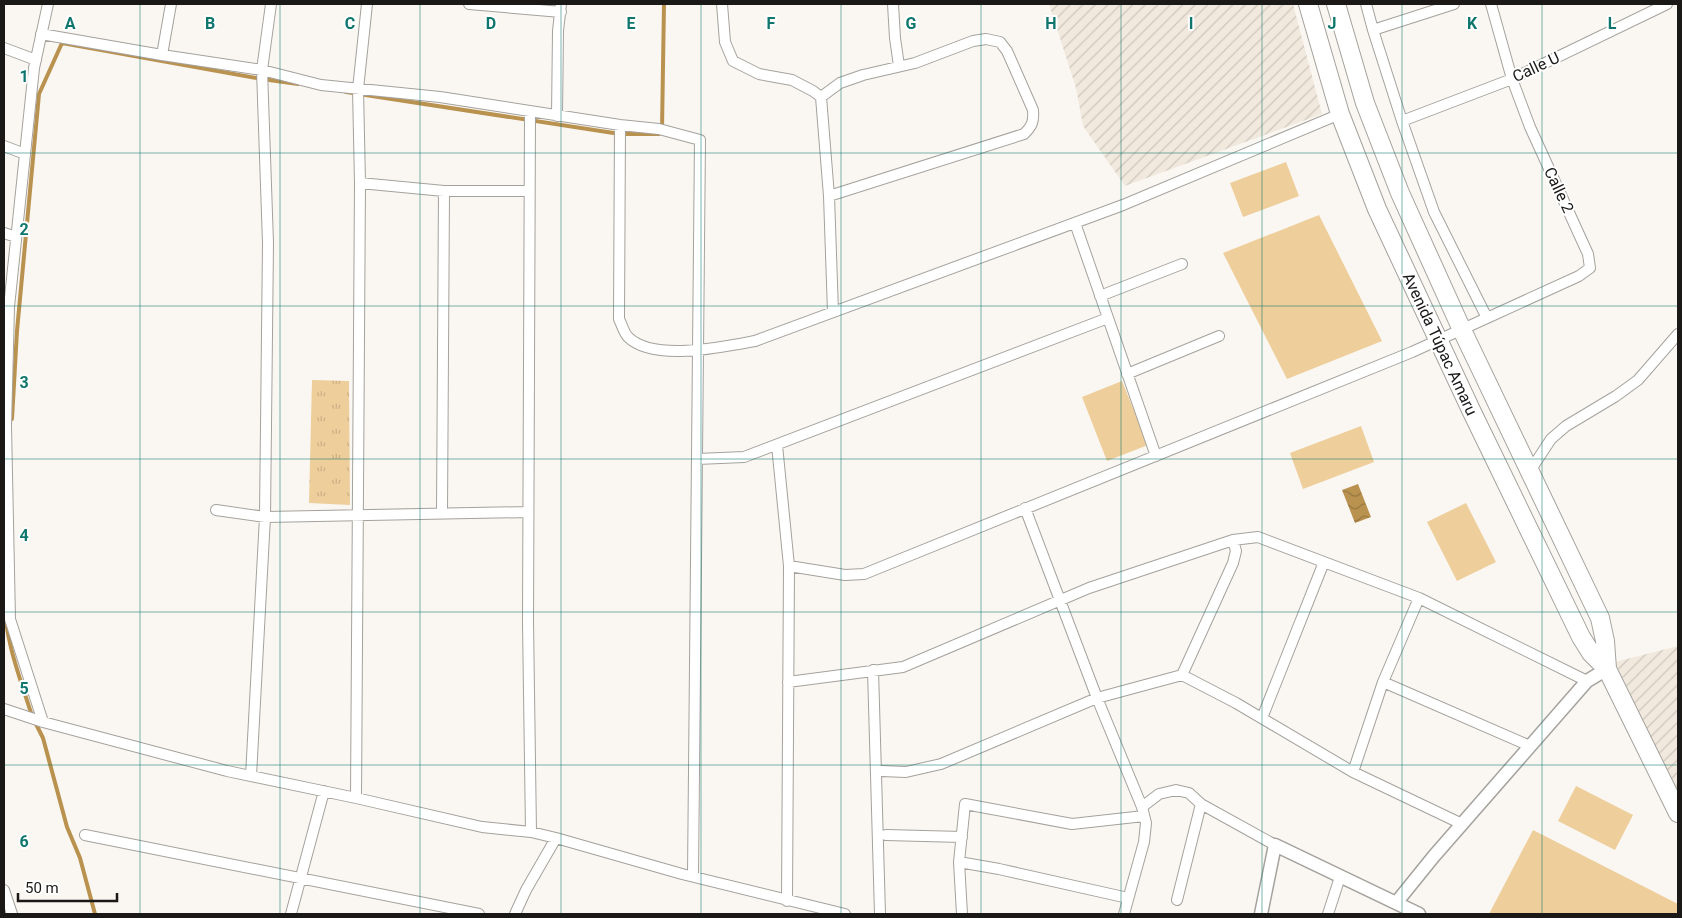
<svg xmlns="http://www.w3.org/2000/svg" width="1682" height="918" font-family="Roboto,sans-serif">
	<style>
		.industrial { fill: url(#industrial-furrows) }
		.grass { fill: url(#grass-tufts) }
		.pitch { fill: #eece9b }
		.water { fill: url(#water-waves) }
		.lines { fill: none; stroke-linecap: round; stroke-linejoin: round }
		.stream { stroke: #ba924f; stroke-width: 4 }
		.minor-casing { stroke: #a5a29d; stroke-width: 12 }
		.tertiary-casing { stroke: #a5a29d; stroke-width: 15 }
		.trunk-casing { stroke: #a5a29d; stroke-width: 20 }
		.minor { stroke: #fff; stroke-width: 10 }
		.tertiary { stroke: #fff; stroke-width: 12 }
		.trunk { stroke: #fff; stroke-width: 18 }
		.grid { fill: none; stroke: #0f766e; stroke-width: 1; stroke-opacity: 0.55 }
		.labels { text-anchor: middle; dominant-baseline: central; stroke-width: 4; stroke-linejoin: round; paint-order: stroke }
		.street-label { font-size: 16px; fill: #1b1918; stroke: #fff }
		.grid-label { font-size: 16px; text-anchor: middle; font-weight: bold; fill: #0f766e; stroke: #fff; stroke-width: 4; stroke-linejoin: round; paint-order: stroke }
	</style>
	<defs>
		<pattern id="industrial-furrows" width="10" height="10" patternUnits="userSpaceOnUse" patternTransform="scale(1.25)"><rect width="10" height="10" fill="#f1e9dd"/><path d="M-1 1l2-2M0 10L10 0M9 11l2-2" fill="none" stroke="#cec7bd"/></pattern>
		<pattern id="grass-tufts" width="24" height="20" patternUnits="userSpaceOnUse" patternTransform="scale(1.25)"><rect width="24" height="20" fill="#eece9b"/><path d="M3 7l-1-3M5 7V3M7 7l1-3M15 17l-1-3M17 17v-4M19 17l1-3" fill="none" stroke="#ccb085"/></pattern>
		<pattern id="water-waves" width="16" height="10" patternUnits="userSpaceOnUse" patternTransform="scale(1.25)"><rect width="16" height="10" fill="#ba924f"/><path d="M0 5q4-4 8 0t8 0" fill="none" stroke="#967641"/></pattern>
	</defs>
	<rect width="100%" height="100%" fill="#faf7f2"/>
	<path class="industrial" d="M1049 4H1293L1322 114 1125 186 1083 126 1076 88Z
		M1678 646V795L1615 662Z"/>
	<path class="grass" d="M312 380 349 381 350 505 309 503Z"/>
	<path class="pitch" d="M1286 162 1299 196 1243 217 1230 183Z
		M1319 215 1382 341 1287 379 1223 253Z
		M1122 381 1148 445 1107 461 1082 397Z
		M1361 426 1374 462 1303 489 1290 453Z
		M1466 503 1496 562 1457 581 1427 522Z
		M1576 786 1633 815 1615 850 1558 821Z
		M1533 830 1678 904V914H1489Z"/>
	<path class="water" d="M1358 484 1371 517 1355 523 1342 490Z"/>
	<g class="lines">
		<path class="stream" d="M346 92 620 134H659
			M662 129 664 4
			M8 420 12 419 17 331 39 94 62 43 262 79 298 84
			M4 599C5 640 20 678 32 716
			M35 722 43 738 67 827 80 858 95 914"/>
		<defs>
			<path id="minor" d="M469 4 561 12
				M722 4 725 42 733 61 759 74 792 80 813 91 821 97 829 196 833 312
				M893 4 895 38 899 66
				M1373 30 1454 4
				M41 34 162 55 262 70 321 85 440 97 620 125 659 129 700 140 693 876
				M4 48 36 60
				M162 55 171 4
				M821 97 840 83 863 75 915 63 973 41 986 39 1000 42 1007 51 1033 110C1034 122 1032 126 1024 134L829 196
				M530 112 528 622 531 832
				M557 116 558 31 561 4
				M1402 121 1512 79 1667 4
				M620 125 619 319C622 325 624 333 628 337 653 362 724 347 755 341L1123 205 1340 114
				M4 146 25 154
				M360 183 444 191H529
				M1075 223 1156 456
				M4 233 16 237
				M1100 296 1182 264
				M1487 318 1579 276 1590 268 1588 254 1530 127 1512 79 1491 4
				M1127 374 1219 336
				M777 445 789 566 787 901
				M697 459 744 457 1108 318
				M1530 471 1551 439 1566 426 1616 396 1638 380 1678 334
				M1025 508 1097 698 1142 807 1146 823 1144 842 1124 914
				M216 510 265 517 528 512
				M442 513 444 191
				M789 566 845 575 864 574 1412 352 1487 318 1434 212 1402 121 1373 30 1366 4
				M873 670 880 914
				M1182 675 1233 563 1236 551 1233 540
				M788 682 903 667 1089 588 1233 540 1258 537 1419 598 1587 681
				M1383 682 1530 746
				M4 709 43 722 227 771 356 798 482 827 531 832 556 838 682 874 845 914
				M1262 718 1324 562
				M43 722 10 619 6 426 9 307 34 68 48 4
				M882 771 906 772 941 764 1097 698 1182 675 1236 703 1353 772 1462 824
				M1353 772 1383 682 1419 598
				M251 776 265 517 268 243 262 70 271 4
				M356 798 360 183 358 89 367 4
				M1142 807 1159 794 1176 790 1189 793 1201 804 1275 845
				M85 835 479 914
				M886 835 962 837
				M959 862 999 869 1128 898
				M4 890 12 914
				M1177 900 1201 804
				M291 914 324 791
				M515 914 526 890 556 838
				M962 914 959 862 965 804 1072 824 1144 816
				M1328 914 1340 877"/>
			<path id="tertiary" d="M1396 903 1434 856 1587 681 1607 669
				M1261 914 1275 845 1419 914"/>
			<path id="trunk" d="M1308 4 1340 114 1377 209 1471 410 1581 637 1591 653 1607 669 1678 813
				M1336 4 1365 103 1400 193 1462 330 1600 618 1605 641 1607 669"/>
		</defs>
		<use href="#minor" class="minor-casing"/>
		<use href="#tertiary" class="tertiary-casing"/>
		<use href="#trunk" class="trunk-casing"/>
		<use href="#minor" class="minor"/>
		<use href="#tertiary" class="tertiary"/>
		<use href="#trunk" class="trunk"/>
	</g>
	<path class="grid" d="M140 4V914M280 4V914M420 4V914M561 4V914M701 4V914M841 4V914M981 4V914M1121 4V914M1262 4V914M1402 4V914M1542 4V914M4 153H1678M4 306H1678M4 459H1678M4 612H1678M4 765H1678"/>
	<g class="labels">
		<g class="street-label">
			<text transform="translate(1536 67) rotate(-25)">Calle U</text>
			<text transform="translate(1559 190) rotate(65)">Calle 2</text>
			<text transform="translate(1440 344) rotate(65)">Avenida Túpac Amaru</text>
		</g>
	</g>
	<g class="grid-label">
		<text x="70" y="29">A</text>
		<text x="210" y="29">B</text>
		<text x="350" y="29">C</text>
		<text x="491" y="29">D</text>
		<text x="631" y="29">E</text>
		<text x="771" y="29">F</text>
		<text x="911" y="29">G</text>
		<text x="1051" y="29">H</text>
		<text x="1191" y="29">I</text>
		<text x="1332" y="29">J</text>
		<text x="1472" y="29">K</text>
		<text x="1612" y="29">L</text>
		<text x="24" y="82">1</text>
		<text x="24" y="235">2</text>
		<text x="24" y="388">3</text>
		<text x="24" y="541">4</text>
		<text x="24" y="694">5</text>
		<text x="24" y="847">6</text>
	</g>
	<rect width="1682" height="918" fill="none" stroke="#1b1918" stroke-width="10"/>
	<path d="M18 893v8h99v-8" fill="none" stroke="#1b1918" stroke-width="2.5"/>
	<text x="25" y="893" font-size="15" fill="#1b1918" stroke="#ffffff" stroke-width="4" paint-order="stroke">50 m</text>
</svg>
